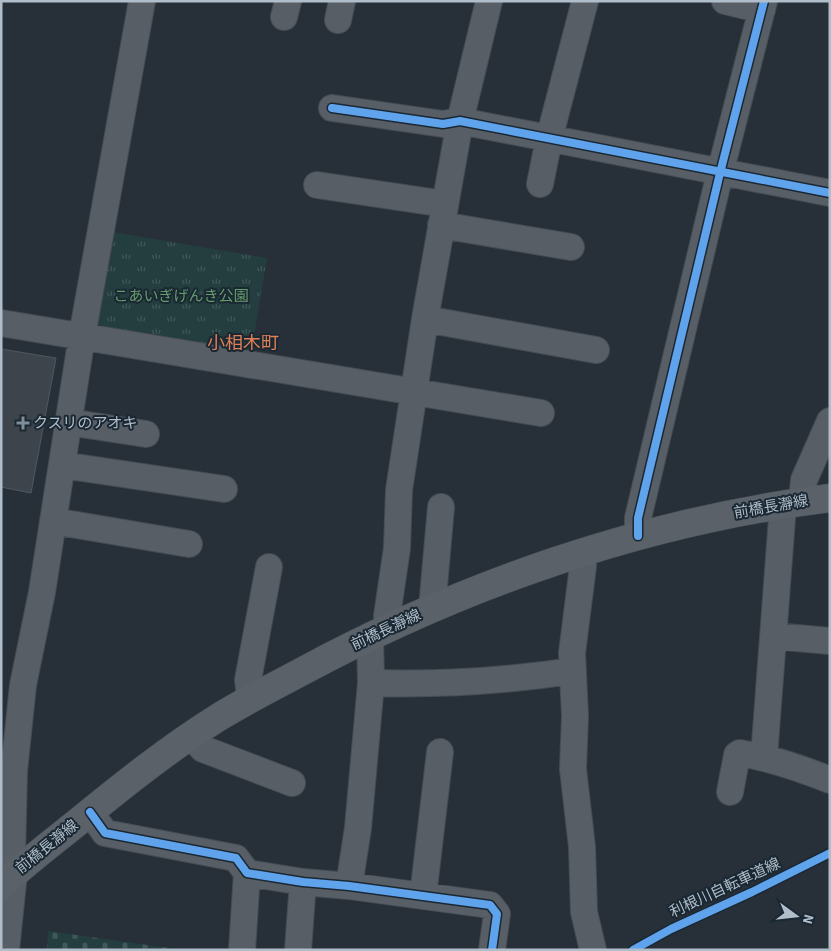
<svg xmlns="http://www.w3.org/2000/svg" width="831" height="951" font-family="'Source Sans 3','Noto Sans JP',sans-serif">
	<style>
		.grass { fill: url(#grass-tufts) }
		.cemetery { fill: url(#cemetery-stones) }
		.building { fill: #3d444b; stroke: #4f5860 }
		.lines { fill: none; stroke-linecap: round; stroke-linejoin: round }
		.minor-casing { stroke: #464c52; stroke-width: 28 }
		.major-casing { stroke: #444d54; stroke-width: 29 }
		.minor { stroke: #585e66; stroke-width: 26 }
		.major { stroke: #5a6168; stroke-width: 28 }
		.cycleway-casing { stroke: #1a2833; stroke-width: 11 }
		.cycleway { stroke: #60a3ed; stroke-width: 8 }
		.poi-dot { fill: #808c97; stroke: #1a2833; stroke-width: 2 }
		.labels { text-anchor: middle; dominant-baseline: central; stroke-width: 4; stroke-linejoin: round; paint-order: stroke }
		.park-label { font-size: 15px; fill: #659d6a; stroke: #1a2833 }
		.poi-label { font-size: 15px; fill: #b0bdca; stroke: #1a2833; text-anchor: start }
		.street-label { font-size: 15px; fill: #b0bdca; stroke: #1a2833 }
		.quarter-label { font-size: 18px; fill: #df7f56; stroke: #1a2833 }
	</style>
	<defs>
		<pattern id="grass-tufts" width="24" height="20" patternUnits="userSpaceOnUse" patternTransform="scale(1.25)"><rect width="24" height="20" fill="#243d3e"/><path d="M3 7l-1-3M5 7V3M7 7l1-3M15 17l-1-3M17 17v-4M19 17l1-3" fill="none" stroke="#415759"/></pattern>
		<pattern id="cemetery-stones" width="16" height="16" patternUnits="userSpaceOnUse" patternTransform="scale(1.25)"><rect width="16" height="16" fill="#243d3e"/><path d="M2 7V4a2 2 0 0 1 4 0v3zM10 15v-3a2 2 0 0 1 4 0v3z" fill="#415759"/></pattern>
	</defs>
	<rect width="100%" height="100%" fill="#273038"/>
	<path class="grass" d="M113 232 267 258 250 359 96 333Z"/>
	<path class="cemetery" d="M48 931 183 950H47Z"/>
	<path class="building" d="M1 349 56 358 31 493 1 487Z"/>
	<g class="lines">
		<defs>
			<path id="minor" d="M725 1 762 10
				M284 17 288 1
				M338 20 342 1
				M332 108 443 124 460 121 830 193
				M540 184 549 139 585 1
				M317 185 445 204
				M441 225 571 247
				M425 319 596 350
				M1 323 541 413
				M68 422 146 434
				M62 465 224 489
				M802 501 804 480 830 421
				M53 521 189 544
				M638 536V518L720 173 764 1
				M582 554 583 566 572 653 575 716 573 769 582 847 584 912 593 950
				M432 608 441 507
				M390 626 387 616 397 548 399 490 425 319 460 121 489 1
				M774 636 830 641
				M371 683C438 685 505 681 572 671
				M253 698 249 688 248 680 269 567
				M191 736 203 749 292 783
				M764 757 783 505
				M730 792 737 755 740 753C771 758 800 768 830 780
				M90 812 105 833 236 858 247 873 303 882 349 886 490 905 497 914 492 950
				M349 886 358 828 371 683 370 636
				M423 896 440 752
				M6 950 14 873 12 856 14 771 23 685 42 592 82 336 142 1
				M242 950 247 873
				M298 950 303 882"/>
			<path id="major" d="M1 886C27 861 56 840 84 817 127 782 171 747 219 717 245 701 273 687 301 672 464 584 645 521 830 498"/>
		</defs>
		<use href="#minor" class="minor-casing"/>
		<use href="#major" class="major-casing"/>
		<use href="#minor" class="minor"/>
		<use href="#major" class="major"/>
		<defs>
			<path id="cycleway" d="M332 108 443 124 460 121 830 193
				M638 536V518L720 173 764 1
				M90 812 105 833 236 858 247 873 303 882 349 886 490 905 497 914 492 950
				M633 950 671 929 752 892 830 853"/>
		</defs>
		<use href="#cycleway" class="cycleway-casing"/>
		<use href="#cycleway" class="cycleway"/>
	</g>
	<path class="poi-dot" d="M20.5 415.5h5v5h5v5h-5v5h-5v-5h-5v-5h5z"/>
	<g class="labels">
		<g class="park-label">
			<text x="181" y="296">こあいぎげんき公園</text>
		</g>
		<g class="poi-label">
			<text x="33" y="423">クスリのアオキ</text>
		</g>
		<g class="street-label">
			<text transform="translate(771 507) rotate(-10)">前橋長瀞線</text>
			<text transform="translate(386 630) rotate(-25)">前橋長瀞線</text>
			<text transform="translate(47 847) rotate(-39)">前橋長瀞線</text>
			<text transform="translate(725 888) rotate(-25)">利根川自転車道線</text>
		</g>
		<g class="quarter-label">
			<text x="243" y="343">小相木町</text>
		</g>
	</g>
	<rect width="831" height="951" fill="none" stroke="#b0bdca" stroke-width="5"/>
	<g transform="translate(796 916) rotate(105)" stroke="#1a2833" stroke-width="4" paint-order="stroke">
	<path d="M0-4L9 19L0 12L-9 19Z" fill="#b0bdca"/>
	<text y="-8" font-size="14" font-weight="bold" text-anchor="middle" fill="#b0bdca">N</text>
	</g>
</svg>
